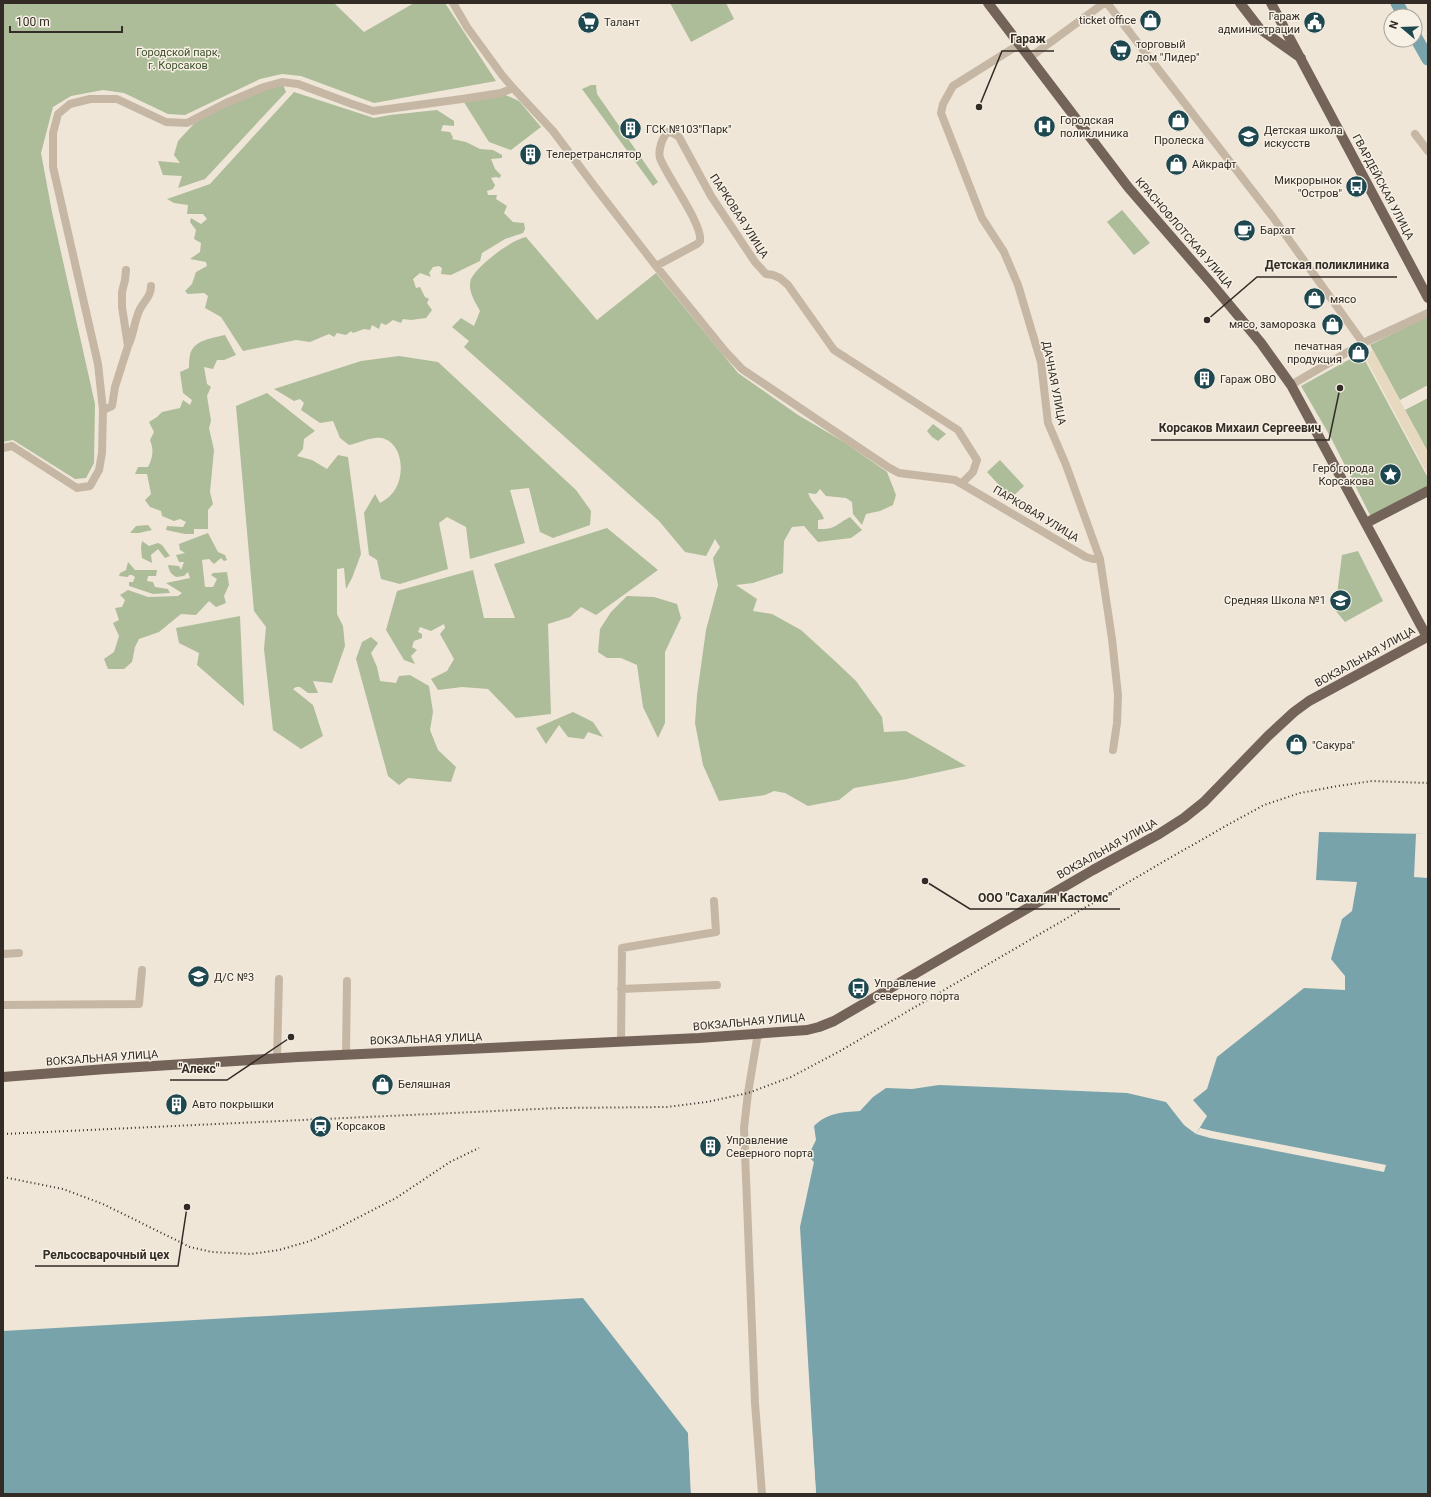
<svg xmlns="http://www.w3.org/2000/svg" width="1431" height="1497" font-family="Roboto,sans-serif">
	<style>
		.green { fill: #adbc99 }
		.plaza { fill: #e6d9c0 }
		.water { fill: #79a3aa }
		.pier { fill: #efe6d8 }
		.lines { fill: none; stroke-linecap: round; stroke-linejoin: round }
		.river { stroke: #79a3aa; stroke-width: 13 }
		.minor { stroke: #c6b7a5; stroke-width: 8 }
		.major { stroke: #736358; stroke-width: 10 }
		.rail { stroke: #322b26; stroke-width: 2; stroke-dasharray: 1 3; stroke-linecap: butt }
		.labels { text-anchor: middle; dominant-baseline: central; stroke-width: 3; stroke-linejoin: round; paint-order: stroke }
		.poi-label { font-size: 11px; fill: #322b26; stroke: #f7f0e4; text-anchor: start }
		.park-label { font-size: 11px; fill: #3e4e2b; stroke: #f7f0e4 }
		.street-label { font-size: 11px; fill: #322b26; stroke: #f7f0e4 }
		.leader { fill: none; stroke: #322b26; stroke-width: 1.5 }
		.callout-dot { fill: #322b26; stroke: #f7f0e4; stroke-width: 1.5 }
		.callout-label { font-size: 12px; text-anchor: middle; font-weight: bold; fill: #322b26; stroke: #f7f0e4; stroke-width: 3; stroke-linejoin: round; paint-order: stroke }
	</style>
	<rect width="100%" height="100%" fill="#efe6d8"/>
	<path class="green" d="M3 3H334L364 32 414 3H445L496 81 374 103 301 76 282 74 260 79 185 115 168 114 124 93 103 90 71 96 53 107 41 153 52 212 95 404 94 463 86 478 75 479 13 440 3 442Z
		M670 3H726L734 19 691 42Z
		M282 82 286 92 205 179 178 188 182 176 163 175 158 161 180 163 174 155 178 141 203 114Z
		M591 85H596L597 94 658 182 653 186 582 89Z
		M294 92 374 118 390 115 437 110 454 121V126L443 125 441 131 450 132 453 137 452 139 466 142 480 149 493 150 502 155V158L491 159 495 169 501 175 500 178 496 177 491 178 495 185 493 189 487 191 488 195H497L496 199 507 206 504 213 513 222 524 223 525 229 523 233 505 239 482 253 480 261 451 275 441 274 442 268 439 266 433 267 429 273 431 277 420 273 413 279 416 288 420 287 425 297 429 299 427 303 432 310 426 318 411 320 403 319 401 323 393 320 386 325 381 323 379 329 372 325 370 330 364 329 353 333 351 331 346 335 337 333 334 337 329 334 310 342 296 340 243 351 221 317 205 308 208 296 204 293 188 294 185 291 192 284 196 272 207 266 206 262 190 259 200 252 201 243 194 239 196 230 190 222 191 218 201 224 207 219 203 214H187L188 205 174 203 167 199 210 184Z
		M501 93 519 101 541 127 511 150 489 142 462 99Z
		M1122 210 1150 243 1134 255 1107 222Z
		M526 237 597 320 656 273 738 373 798 415 844 442 887 472 896 495 893 505 880 511 866 514 862 525 853 514 852 502 846 498 826 496 820 489 816 494 808 493C812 504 821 509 824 519L818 520V529C836 530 836 524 850 517L862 530 851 538 818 542 804 526 792 527 784 541 783 573 753 583 736 585 757 599 753 611 772 614 801 630 836 662 856 681 882 717 884 732 906 731 966 766 907 779 854 788 839 800 808 806 785 793 774 791 765 795 719 801 703 765 695 723 697 695 706 630 718 585 713 558 720 547 715 539 706 556 685 552 659 521 464 347 469 341 452 327 461 318 474 326 480 311C475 302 467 290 471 279 478 265 511 240 526 237Z
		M1428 316V385L1400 400 1370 345Z
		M225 335 236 355 224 360H217L213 369 204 367 207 384 211 387 207 396 211 421 209 428 214 450 210 492 213 504 208 510V529H194V534H185L166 530 167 526 183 527 186 522 180 519 174 521 162 516 161 511 150 507 145 500 151 494 147 474H135L138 467H148C153 457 154 450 150 440L154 432 149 422 157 417 162 412 180 408 183 400 190 405 192 400 183 393 180 372 189 368C189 364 189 359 190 355 193 340 213 338 225 335Z
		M1361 353 1428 478V487L1371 517 1330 436 1301 386Z
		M399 356 438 362 576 490 591 511 590 525 553 538 540 532 529 488 510 490 525 543 470 559 466 527 447 517 439 523 448 569 400 584 381 579 377 560 369 555 364 513 375 494 380 503C387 499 392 495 396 488 405 472 402 443 382 438 372 436 359 443 349 445L340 438 333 421 320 423 301 410 304 403 300 399 294 401 274 389 361 361Z
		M267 393 315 431 304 439 303 449 297 456 312 460 327 469 338 455 348 457 361 554 352 578 346 589 344 568 337 569V614L343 626 345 646 332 683 313 681 318 693H308L300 687H296L293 689 313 705 323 736 301 749 273 730 264 649 266 627 254 611 236 406Z
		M1428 398V452L1405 410Z
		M933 424 946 434 938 441 932 437 927 431Z
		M1000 460 1024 486 1011 498 987 472Z
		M148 525 152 530 139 533H130L136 526Z
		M607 528 658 570 596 615 581 607 570 617 548 624 551 714 516 718 488 689 462 687 438 690 431 679 447 671 454 659 440 634 445 628 444 624 431 631 420 627 418 632 422 634V638L414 641 412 647 417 650 411 656 415 664 404 660 386 630 397 591 473 570 484 618H515L494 564Z
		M208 533 218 552 225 555 227 560 224 561 221 558 214 564 209 559 202 560 205 587H213L217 579 211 575 213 573 227 572 229 585 224 596 226 603 216 607 209 601 196 615 181 614 159 632 139 639 135 647 132 662 124 669H108L104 659 114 652 119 636 113 623 119 620 115 608 122 607 125 600 120 595 128 590 148 597 178 596 182 593 166 583 190 578 188 572 184 576 176 577C171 574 169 571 168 565L179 566 181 570 184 562H179L176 555 185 553 180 550 179 544Z
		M142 541 149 546 158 543 162 545 170 556 165 558 158 549 151 555 152 563 142 558 141 548Z
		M1358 551 1383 601 1345 622 1335 610 1342 555Z
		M128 562 135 570H157L156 576H148L147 581 153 582 155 587 168 589 170 593 153 594 129 586V582H133L135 577 132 575H129L128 577 119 576 120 573 126 570Z
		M627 596 654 597 677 604 681 618 665 652V723L658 738 643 707 637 665 621 658H607L598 652 600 629 611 612Z
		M240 616 244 706 197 665 199 653 179 643 176 628Z
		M371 637 378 643 371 653 377 667 380 681 396 683 399 676 410 675 429 686 433 712 430 730 438 750 456 767 451 782 408 778 399 785 388 776 356 659 362 642Z
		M573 712 593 722 603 737 588 732 584 739 568 737 559 725 546 744 536 728Z"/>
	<path class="plaza" d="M1373 350 1428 453V475L1364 355Z"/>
	<path class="water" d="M1319 832 1428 834V1494H816L800 1227 814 1162 808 1156 816 1140 814 1126C827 1113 843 1112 860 1111L873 1097 886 1088 912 1089 939 1085 1127 1093 1166 1102 1184 1125 1196 1134 1207 1116 1193 1100 1207 1089 1217 1057 1304 988 1345 990V976L1331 959 1342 919 1352 911 1357 882 1316 880Z
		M583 1298 688 1433 691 1494H3V1331Z"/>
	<path class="pier" d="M1416 834H1428V878L1414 877Z
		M1200 1128 1212 1131 1386 1165 1384 1172 1210 1138 1196 1134Z
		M811 1163H813L798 1226 816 1494H814L798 1227Z
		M688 1430 690 1433 693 1494H691Z"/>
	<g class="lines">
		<path class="river" d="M1397 3 1404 16
			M1415 36 1428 59"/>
		<path class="minor" d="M453 3 467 27 502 75 513 88 553 131 595 187 656 266 725 351 742 369 888 467 899 473 955 480 1086 557 1093 559H1100
			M1107 3 1272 216 1363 343
			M1020 44 953 86 943 104 941 113 982 218 1004 252 1018 285 1041 362 1048 423 1066 465 1100 559 1112 639 1118 695 1117 723 1113 750
			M1029 58 1104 3
			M1415 134 1428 151
			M656 266 697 244 700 241C703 224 667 177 660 158 658 151 662 137 668 132L673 133 679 137 711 196 755 262 766 274 773 275 780 278 788 285 834 350 958 430 977 460 973 472 962 483
			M128 346C134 334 134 321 140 309 145 300 151 296 151 286
			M1291 385 1363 343 1428 313
			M103 410 112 406 115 387 128 346 122 307V292L125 280 126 270
			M3 448 12 446 77 488 90 486 99 470 102 453 103 410 98 364 53 167V133L58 114 70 104 90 99H117L166 122 187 123 226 103 264 87 282 82 298 84 352 104 373 111 462 99 501 93 513 88
			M3 954 19 953
			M621 989 717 985
			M3 1005 139 1004 142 970
			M758 1033 748 1093 744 1128 755 1403 762 1494
			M621 1042 622 948 716 932 714 901
			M346 1054 347 981
			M277 1059 279 979"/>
		<path class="major" d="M988 3 1128 187 1211 283 1261 343 1291 385 1427 637
			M1240 3 1260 29 1301 58
			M1271 3 1428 298
			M1366 523 1428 491
			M3 1077 106 1069 298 1057 699 1038 807 1030 819 1027 834 1021 1093 870 1159 834 1184 818 1204 802 1268 736 1294 712 1309 701 1427 637"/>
		<path class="rail" d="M3 1134 559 1108 667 1107 707 1102 748 1093 791 1077 840 1051 1168 859 1231 823 1264 805 1300 793 1338 786 1372 781 1428 783
			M3 1177 63 1189 103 1204 190 1247 212 1252 251 1254 279 1250 310 1241 334 1230 396 1198 450 1162 479 1148"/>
	</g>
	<defs>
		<symbol id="shop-disc" viewBox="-11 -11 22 22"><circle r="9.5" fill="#1e4850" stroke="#f7f0e4"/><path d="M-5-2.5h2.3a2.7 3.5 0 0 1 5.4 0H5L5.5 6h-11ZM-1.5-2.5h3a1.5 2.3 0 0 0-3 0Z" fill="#fff"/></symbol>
		<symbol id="supermarket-disc" viewBox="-11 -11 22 22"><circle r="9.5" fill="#1e4850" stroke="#f7f0e4"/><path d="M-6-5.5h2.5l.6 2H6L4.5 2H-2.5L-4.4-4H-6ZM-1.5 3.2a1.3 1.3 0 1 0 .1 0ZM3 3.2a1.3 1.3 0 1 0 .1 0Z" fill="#fff"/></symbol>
		<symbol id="civic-disc" viewBox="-11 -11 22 22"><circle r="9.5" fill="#1e4850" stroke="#f7f0e4"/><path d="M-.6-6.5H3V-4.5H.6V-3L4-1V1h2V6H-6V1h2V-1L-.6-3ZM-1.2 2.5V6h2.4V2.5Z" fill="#fff"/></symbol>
		<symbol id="hospital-disc" viewBox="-11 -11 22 22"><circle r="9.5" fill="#1e4850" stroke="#f7f0e4"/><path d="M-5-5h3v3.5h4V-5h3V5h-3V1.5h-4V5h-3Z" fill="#fff"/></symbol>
		<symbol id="building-disc" viewBox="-11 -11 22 22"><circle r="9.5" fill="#1e4850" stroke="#f7f0e4"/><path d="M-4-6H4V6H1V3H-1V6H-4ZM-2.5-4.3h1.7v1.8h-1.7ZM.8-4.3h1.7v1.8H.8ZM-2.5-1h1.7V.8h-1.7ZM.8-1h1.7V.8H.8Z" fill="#fff"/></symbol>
		<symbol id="school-disc" viewBox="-11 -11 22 22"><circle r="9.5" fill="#1e4850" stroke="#f7f0e4"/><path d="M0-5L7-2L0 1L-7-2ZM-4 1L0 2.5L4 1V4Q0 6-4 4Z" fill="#fff"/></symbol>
		<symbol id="bus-disc" viewBox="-11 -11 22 22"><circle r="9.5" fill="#1e4850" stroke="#f7f0e4"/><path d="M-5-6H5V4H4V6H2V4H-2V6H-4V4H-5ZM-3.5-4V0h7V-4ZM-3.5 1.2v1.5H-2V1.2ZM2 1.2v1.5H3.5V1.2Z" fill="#fff"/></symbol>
		<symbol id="cafe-disc" viewBox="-11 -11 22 22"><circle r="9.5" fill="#1e4850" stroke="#f7f0e4"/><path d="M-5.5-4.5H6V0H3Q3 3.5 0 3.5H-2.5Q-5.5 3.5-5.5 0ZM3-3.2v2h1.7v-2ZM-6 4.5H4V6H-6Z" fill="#fff"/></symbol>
		<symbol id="sight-disc" viewBox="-11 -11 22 22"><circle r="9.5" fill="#1e4850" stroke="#f7f0e4"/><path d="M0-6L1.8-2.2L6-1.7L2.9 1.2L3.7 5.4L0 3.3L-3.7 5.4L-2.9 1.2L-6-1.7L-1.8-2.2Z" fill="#fff"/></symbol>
		<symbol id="station-disc" viewBox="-11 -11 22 22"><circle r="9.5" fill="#1e4850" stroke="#f7f0e4"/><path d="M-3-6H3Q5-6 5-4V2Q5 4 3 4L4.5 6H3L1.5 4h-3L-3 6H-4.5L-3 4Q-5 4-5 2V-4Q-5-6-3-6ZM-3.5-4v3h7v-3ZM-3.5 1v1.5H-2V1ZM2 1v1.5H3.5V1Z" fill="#fff"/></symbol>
	</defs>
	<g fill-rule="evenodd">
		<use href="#shop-disc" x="1138" y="8" width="25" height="25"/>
		<use href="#supermarket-disc" x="576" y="10" width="25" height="25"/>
		<use href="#civic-disc" x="1302" y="10" width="25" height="25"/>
		<use href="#supermarket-disc" x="1108" y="38" width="25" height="25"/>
		<use href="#shop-disc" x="1166" y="108" width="25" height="25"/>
		<use href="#hospital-disc" x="1032" y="114" width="25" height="25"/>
		<use href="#building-disc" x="618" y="116" width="25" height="25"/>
		<use href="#school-disc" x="1236" y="124" width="25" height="25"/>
		<use href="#building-disc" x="518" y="142" width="25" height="25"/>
		<use href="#shop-disc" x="1164" y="152" width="25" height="25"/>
		<use href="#bus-disc" x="1344" y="174" width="25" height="25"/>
		<use href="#cafe-disc" x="1232" y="218" width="25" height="25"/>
		<use href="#shop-disc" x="1302" y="286" width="25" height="25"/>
		<use href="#shop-disc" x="1320" y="312" width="25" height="25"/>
		<use href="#shop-disc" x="1346" y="340" width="25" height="25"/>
		<use href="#building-disc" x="1192" y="366" width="25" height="25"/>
		<use href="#sight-disc" x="1378" y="462" width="25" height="25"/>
		<use href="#school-disc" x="1328" y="588" width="25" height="25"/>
		<use href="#shop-disc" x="1284" y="732" width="25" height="25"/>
		<use href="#school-disc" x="186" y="964" width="25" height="25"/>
		<use href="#bus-disc" x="846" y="976" width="25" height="25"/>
		<use href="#shop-disc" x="370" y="1072" width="25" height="25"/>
		<use href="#building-disc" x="164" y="1092" width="25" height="25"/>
		<use href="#station-disc" x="308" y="1114" width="25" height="25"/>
		<use href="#building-disc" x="698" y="1134" width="25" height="25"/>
	</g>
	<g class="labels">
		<g class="poi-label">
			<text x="1300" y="16" text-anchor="end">Гараж<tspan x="1300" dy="13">администрации</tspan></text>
			<text x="1136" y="20" text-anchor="end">ticket office</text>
			<text x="604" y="22">Талант</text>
			<text x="1136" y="44">торговый<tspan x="1136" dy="13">дом "Лидер"</tspan></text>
			<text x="1060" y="120">Городская<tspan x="1060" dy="13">поликлиника</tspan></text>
			<text x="646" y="129">ГСК №103"Парк"</text>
			<text x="1264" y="130">Детская школа<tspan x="1264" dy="13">искусств</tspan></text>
			<text x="1179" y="140" text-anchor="middle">Пролеска</text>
			<text x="546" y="154">Телеретранслятор</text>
			<text x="1192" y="164">Айкрафт</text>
			<text x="1342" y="180" text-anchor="end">Микрорынок<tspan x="1342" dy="13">"Остров"</tspan></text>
			<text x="1260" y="230">Бархат</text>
			<text x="1330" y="299">мясо</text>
			<text x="1316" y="324" text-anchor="end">мясо, заморозка</text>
			<text x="1342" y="346" text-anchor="end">печатная<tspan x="1342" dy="13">продукция</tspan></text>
			<text x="1220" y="379">Гараж ОВО</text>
			<text x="1374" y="468" text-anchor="end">Герб города<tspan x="1374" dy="13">Корсакова</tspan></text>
			<text x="1326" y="600" text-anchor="end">Средняя Школа №1</text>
			<text x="1312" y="745">"Сакура"</text>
			<text x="214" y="977">Д/С №3</text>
			<text x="874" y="983">Управление<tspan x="874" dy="13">северного порта</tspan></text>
			<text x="398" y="1084">Беляшная</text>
			<text x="192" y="1104">Авто покрышки</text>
			<text x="336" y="1126">Корсаков</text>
			<text x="726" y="1140">Управление<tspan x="726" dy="13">Северного порта</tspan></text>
		</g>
		<g class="park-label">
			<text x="178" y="52">Городской парк,<tspan x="178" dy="13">г. Корсаков</tspan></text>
		</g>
		<g class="street-label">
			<text transform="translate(1383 187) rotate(62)">ГВАРДЕЙСКАЯ УЛИЦА</text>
			<text transform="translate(739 216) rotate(57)">ПАРКОВАЯ УЛИЦА</text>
			<text transform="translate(1184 233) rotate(49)">КРАСНОФЛОТСКАЯ УЛИЦА</text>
			<text transform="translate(1054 383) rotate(79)">ДАЧНАЯ УЛИЦА</text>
			<text transform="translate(1036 514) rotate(31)">ПАРКОВАЯ УЛИЦА</text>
			<text transform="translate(1365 657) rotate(-29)">ВОКЗАЛЬНАЯ УЛИЦА</text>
			<text transform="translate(1107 849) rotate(-29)">ВОКЗАЛЬНАЯ УЛИЦА</text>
			<text transform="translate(749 1022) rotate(-5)">ВОКЗАЛЬНАЯ УЛИЦА</text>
			<text transform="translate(426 1039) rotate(-2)">ВОКЗАЛЬНАЯ УЛИЦА</text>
			<text transform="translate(102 1058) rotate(-4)">ВОКЗАЛЬНАЯ УЛИЦА</text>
		</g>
	</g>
	<path class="leader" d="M979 107L1002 51H1054M1207 320L1257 277H1397M1340 388L1329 440H1151M925 881L970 909H1120M291 1037L227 1080H170M187 1207L178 1266H35"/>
	<g class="callout-dot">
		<circle cx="979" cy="107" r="4"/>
		<circle cx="1207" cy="320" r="4"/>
		<circle cx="1340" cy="388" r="4"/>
		<circle cx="925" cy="881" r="4"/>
		<circle cx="291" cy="1037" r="4"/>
		<circle cx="187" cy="1207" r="4"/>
	</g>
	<g class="callout-label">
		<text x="1028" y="43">Гараж</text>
		<text x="1327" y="269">Детская поликлиника</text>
		<text x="1240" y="432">Корсаков Михаил Сергеевич</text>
		<text x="1045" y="902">ООО "Сахалин Кастомс"</text>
		<text x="199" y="1073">"Алекс"</text>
		<text x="106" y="1259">Рельсосварочный цех</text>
	</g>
	<rect width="1431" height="1497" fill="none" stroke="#322b26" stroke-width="8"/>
	<g transform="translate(1403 28) rotate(289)"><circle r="19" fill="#f7f0e4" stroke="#a8a198"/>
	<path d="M0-3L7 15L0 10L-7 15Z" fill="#1e4850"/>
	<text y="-6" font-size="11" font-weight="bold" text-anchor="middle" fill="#322b26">N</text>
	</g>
	<path d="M10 26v6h112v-6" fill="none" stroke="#322b26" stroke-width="2"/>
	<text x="16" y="26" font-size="12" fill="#322b26" stroke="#f7f0e4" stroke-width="3" paint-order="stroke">100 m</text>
</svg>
